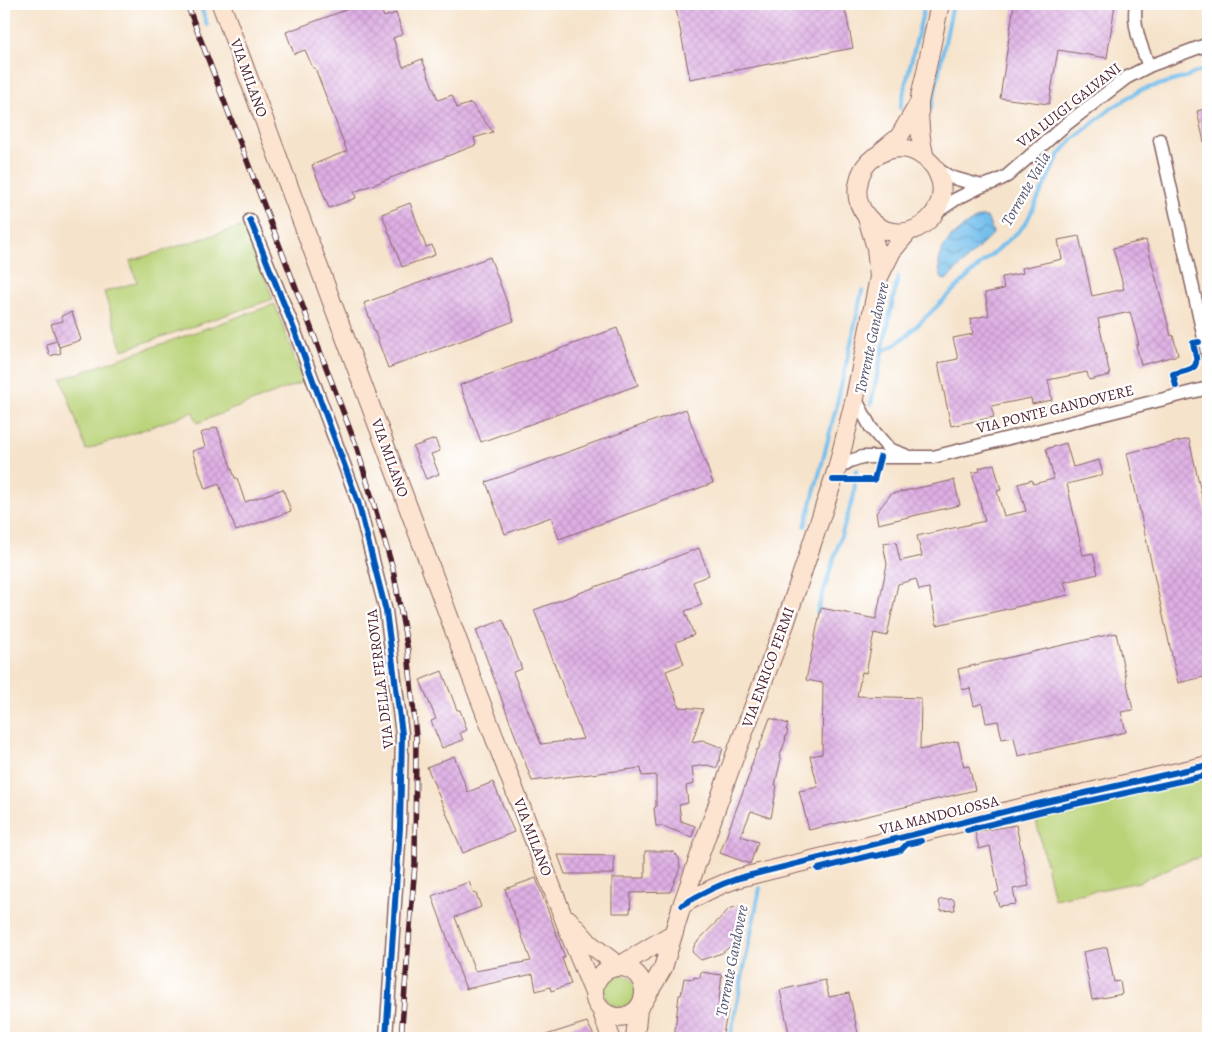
<svg xmlns="http://www.w3.org/2000/svg" width="1212" height="1042" font-family="Alegreya,serif">
	<style>
		.green { fill: #bad378; stroke: #827952 }
		.water { fill: url(#water-waves); stroke: #5f6f8c }
		.lines { fill: none; stroke-linecap: round; stroke-linejoin: round }
		.stream { stroke: #74bfed; stroke-width: 4 }
		.building { fill: url(#building-cross-hatch) }
		.street-casing { stroke: #866463; stroke-width: 15 }
		.secondary-casing { stroke: #866463; stroke-width: 20 }
		.street { stroke: #fff; stroke-width: 12 }
		.secondary { stroke: #fde4d0; stroke-width: 18 }
		.rail-casing { stroke: #4a1f2b; stroke-width: 5.5 }
		.rail { stroke: #fff; stroke-width: 4; stroke-dasharray: 11; stroke-linecap: butt }
		.cycleway-casing { stroke: #fff; stroke-width: 9 }
		.cycleway { stroke: #0057b8; stroke-width: 6 }
		.labels { text-anchor: middle; dominant-baseline: central; stroke-width: 4.5; stroke-linejoin: round; paint-order: stroke }
		.street-label { font-size: 15px; fill: #4a1f2b; stroke: #fff }
		.water-label { font-size: 16px; font-style: italic; fill: #59576f; stroke: #fff }
	</style>
	<defs>
		<pattern id="water-waves" width="16" height="10" patternUnits="userSpaceOnUse" patternTransform="scale(1.25)"><rect width="16" height="10" fill="#74bfed"/><path d="M0 5q4-4 8 0t8 0" fill="none" stroke="#619bc0"/></pattern>
		<pattern id="building-cross-hatch" width="8" height="8" patternUnits="userSpaceOnUse" patternTransform="scale(1.25)"><rect width="8" height="8" fill="#deafe4"/><path d="M0 0l8 8M0 8l8-8" fill="none" stroke="#c096c4"/></pattern>
	</defs>
	<rect width="100%" height="100%" fill="#fff"/>
	<filter id="ink" filterUnits="userSpaceOnUse"><feTurbulence type="fractalNoise" baseFrequency=".02" numOctaves="2"/><feDisplacementMap in="SourceGraphic" scale="10" xChannelSelector="R" yChannelSelector="G"/><feConvolveMatrix kernelMatrix="1 2 1 2 8 2 1 2 1" color-interpolation-filters="sRGB"/></filter>
	<filter id="wash" filterUnits="userSpaceOnUse"><feTurbulence type="fractalNoise" baseFrequency=".0096" numOctaves="4" result="noise"/><feDisplacementMap in="SourceGraphic" scale="20" xChannelSelector="R" yChannelSelector="G"/><feGaussianBlur stdDeviation="1.12" result="paint"/><feColorMatrix in="noise" values="0 0 0 0 0 0 0 0 0 0 0 0 0 0 0 0 0 1.4 0 .05"/><feComposite in="paint" operator="in"/></filter>
	<g filter="url(#wash)">
		<rect width="100%" height="100%" fill="#f6e3cb"/>
		<path class="green" d="M240 227 248 234 273 299 123 350 104 292 137 282 130 261Z
			M275 304 303 382 197 423 193 412 86 450 62 379Z
			M1208 778V855L1183 862 1139 882 1054 899 1035 816Z
			M604 991a16 16 0 1 1 32 0a16 16 0 1 1-32 0Z"/>
		<path class="water" d="M979 217H987L993 232V234L946 280 942 279C930 249 956 230 979 217Z"/>
		<g class="lines">
			<path class="stream" d="M200 4 207 25
				M900 108 925 4
				M931 109 953 4
				M882 351 895 345 907 335 979 266 1020 230 1027 221 1059 155 1072 140 1112 108 1141 90 1183 78 1208 68
				M871 404 898 277
				M805 526C827 448 846 370 862 291
				M817 612 854 495 856 470
				M730 1038 760 888"/>
		</g>
		<g id="blocks">
			<path class="building" d="M362 4H379L384 17 396 13 403 34 393 38 403 67 422 59 438 100 452 95 457 108 471 103 493 132 474 138 476 145 354 192 356 198 329 208 312 165 347 151 315 68H313L305 50 294 54 286 32Z
				M675 4H844L853 48 690 79Z
				M1014 4H1115L1107 58 1058 50 1049 104 1000 98Z
				M1208 108V141L1204 142 1197 111Z
				M410 203 426 247 432 245 435 255 402 267 382 214Z
				M1079 236 1092 296 1124 289 1113 248 1146 240 1171 336 1173 335 1178 355 1141 365 1136 345H1139L1130 312 1098 319 1110 375 1089 380 1087 372 1048 380 1052 400 1032 404 1031 398 991 406 994 417 951 426 938 363 958 359 953 338 973 334 970 319 989 315 985 293 1004 289 1002 277 1023 273 1022 268 1062 259 1058 240Z
				M490 257 514 321 388 368 364 303Z
				M72 312 81 340 59 347 51 324 63 321 61 316Z
				M617 328 638 385 481 442 460 385Z
				M57 341 61 353 50 356 46 344Z
				M686 409 713 483 559 539 551 517 505 534 486 482Z
				M217 427 235 478H237L245 502 283 489 291 511 236 531 219 484 205 489 192 451 205 447 201 433Z
				M435 439 440 451 431 454 439 474 426 479 413 447Z
				M1189 439 1208 523V676L1178 683 1127 453Z
				M1066 443 1073 467 1099 460 1103 475 1067 484 1083 555 1093 553 1098 574 1064 582 1068 595 937 625 929 588 919 590 916 579 898 584 887 636 874 633 866 673 862 672 857 696 921 698 920 750 958 741 964 767 969 766 975 790 809 830 799 791 818 787 810 756 822 754 823 683 806 680 821 608 876 619 887 564 883 544 896 542 900 561 922 556 917 536 985 521 972 473 980 471 979 468 994 464 1001 490 997 491 1004 516 1026 511 1018 484 1032 480 1033 484 1054 479 1046 449Z
				M954 480 960 505 878 524 876 513 891 494Z
				M699 548 709 575 693 582 702 605 685 611 694 635 676 642 684 664 666 671 679 707 703 709 692 742 702 740 723 748 717 768 707 765 692 767 694 784 686 786 688 803 679 805 681 821 695 826 692 837 662 826H656L654 808 656 807V775L642 776 641 768 532 781 476 630 503 620 522 669 513 672 541 744 583 739 534 610Z
				M1116 633 1133 710 1121 712 1126 732 1018 756 1014 737 1002 739 998 721 986 723 982 703 974 706 970 688 962 690 958 669Z
				M442 671 457 710H460L467 730 460 733 463 740 442 748 431 721 436 719 420 680Z
				M770 718 788 724 786 730H788L785 739H786L779 758 781 759 775 785 777 786 771 818 751 811 741 836 758 842 750 864 720 853 751 770H750L757 749 758 750Z
				M454 756 468 792 493 782 514 832 463 853 427 767Z
				M1016 825 1029 886 1013 889 1016 904 999 906 995 893 999 892 990 846 979 849 975 832Z
				M645 851H668L673 852 679 858 680 868 670 892 631 893 630 913H612V878H645Z
				M558 855 614 856V874H565Z
				M536 878 565 957 562 958 571 984 551 991 550 987 536 991 533 974 466 989 432 896 469 882 474 894 476 893 481 907 455 917 475 971 531 961 505 889Z
				M953 899 954 900 955 910 941 911 939 900Z
				M738 906 747 914 738 940 722 953 701 960 692 952 695 944 729 909Z
				M1107 947 1114 982 1120 981 1122 994 1092 1000 1083 952Z
				M701 972 722 975 718 1008 728 1010 722 1038H674L679 995H681L684 978 694 979V977L700 978Z
				M825 980 829 997 849 993 859 1038H790L780 990Z
				M587 1022 595 1038H544L543 1036Z"/>
		</g>
	</g>
	<g filter="url(#ink)">
		<use href="#blocks" fill-opacity="0" stroke="#866463" stroke-width="1"/>
		<g class="lines">
			<defs>
				<path id="street" d="M1136 4C1132 25 1141 47 1149 66
					M1160 140 1208 356
					M935 168 950 177 982 186
					M935 213 956 199 982 186 995 182 1007 176 1064 126 1126 78 1149 66 1208 44
					M250 220 294 329 358 502 386 611 402 734 400 828 386 1038
					M855 398 871 428 889 449 905 455
					M837 469 850 461 862 457H933L1208 388"/>
				<path id="secondary" d="M221 4 471 676 572 940 594 993
					M882 151 899 137 919 103
					M924 157C920 154 915 151 911 150 891 144 868 156 861 174 859 178 859 182 858 186 854 207 872 229 893 232 921 236 946 210 941 183 940 178 937 172 935 168 932 163 925 160 924 154 920 138 919 121 919 104 920 93 924 82 926 71 931 48 935 26 940 4
					M867 218 876 248 879 277
					M682 905C700 894 718 885 739 878L1024 807 1208 765
					M568 919 590 944 619 966
					M619 966 674 933
					M594 992a25 25 0 1 1 50 0a25 25 0 1 1-50 0Z
					M643 1002 663 968 682 905 734 758 785 624 837 469 855 398 879 277 892 251 908 232
					M601 1009 611 1038
					M635 1038 638 1009"/>
			</defs>
			<use href="#street" class="street-casing"/>
			<use href="#secondary" class="secondary-casing"/>
			<use href="#street" class="street"/>
			<use href="#secondary" class="secondary"/>
			<defs>
				<path id="rail" d="M187 4 357 448 393 569 408 651 416 737 415 864 401 1038"/>
			</defs>
			<use href="#rail" class="rail-casing"/>
			<use href="#rail" class="rail"/>
			<defs>
				<path id="cycleway" d="M250 220 294 329 358 502 386 611 402 734 400 828 386 1038
					M1176 386 1173 374C1199 368 1199 368 1193 343L1199 342
					M833 480H874L880 457
					M967 830 1043 811 1208 775
					M818 869 873 855 876 856 901 850 907 844 921 841
					M682 905C700 894 718 885 739 878L1024 807 1208 765"/>
			</defs>
			<use href="#cycleway" class="cycleway-casing"/>
			<use href="#cycleway" class="cycleway"/>
		</g>
	</g>
	<g class="labels">
		<g class="street-label">
			<text transform="translate(249 78) rotate(70)">VIA MILANO</text>
			<text transform="translate(1069 105) rotate(-38)">VIA LUIGI GALVANI</text>
			<text transform="translate(1055 409) rotate(-14)">VIA PONTE GANDOVERE</text>
			<text transform="translate(390 458) rotate(70)">VIA MILANO</text>
			<text transform="translate(768 667) rotate(-70)">VIA ENRICO FERMI</text>
			<text transform="translate(380 679) rotate(-97)">VIA DELLA FERROVIA</text>
			<text transform="translate(939 815) rotate(-14)">VIA MANDOLOSSA</text>
			<text transform="translate(533 837) rotate(69)">VIA MILANO</text>
		</g>
		<g class="water-label">
			<text transform="translate(1026 189) rotate(-60)">Torrente Vaila</text>
			<text transform="translate(872 338) rotate(-78)">Torrente Gandovere</text>
			<text transform="translate(732 961) rotate(-79)">Torrente Gandovere</text>
		</g>
	</g>
	<rect width="1212" height="1042" fill="none" stroke="#fff" stroke-width="20"/>
</svg>
